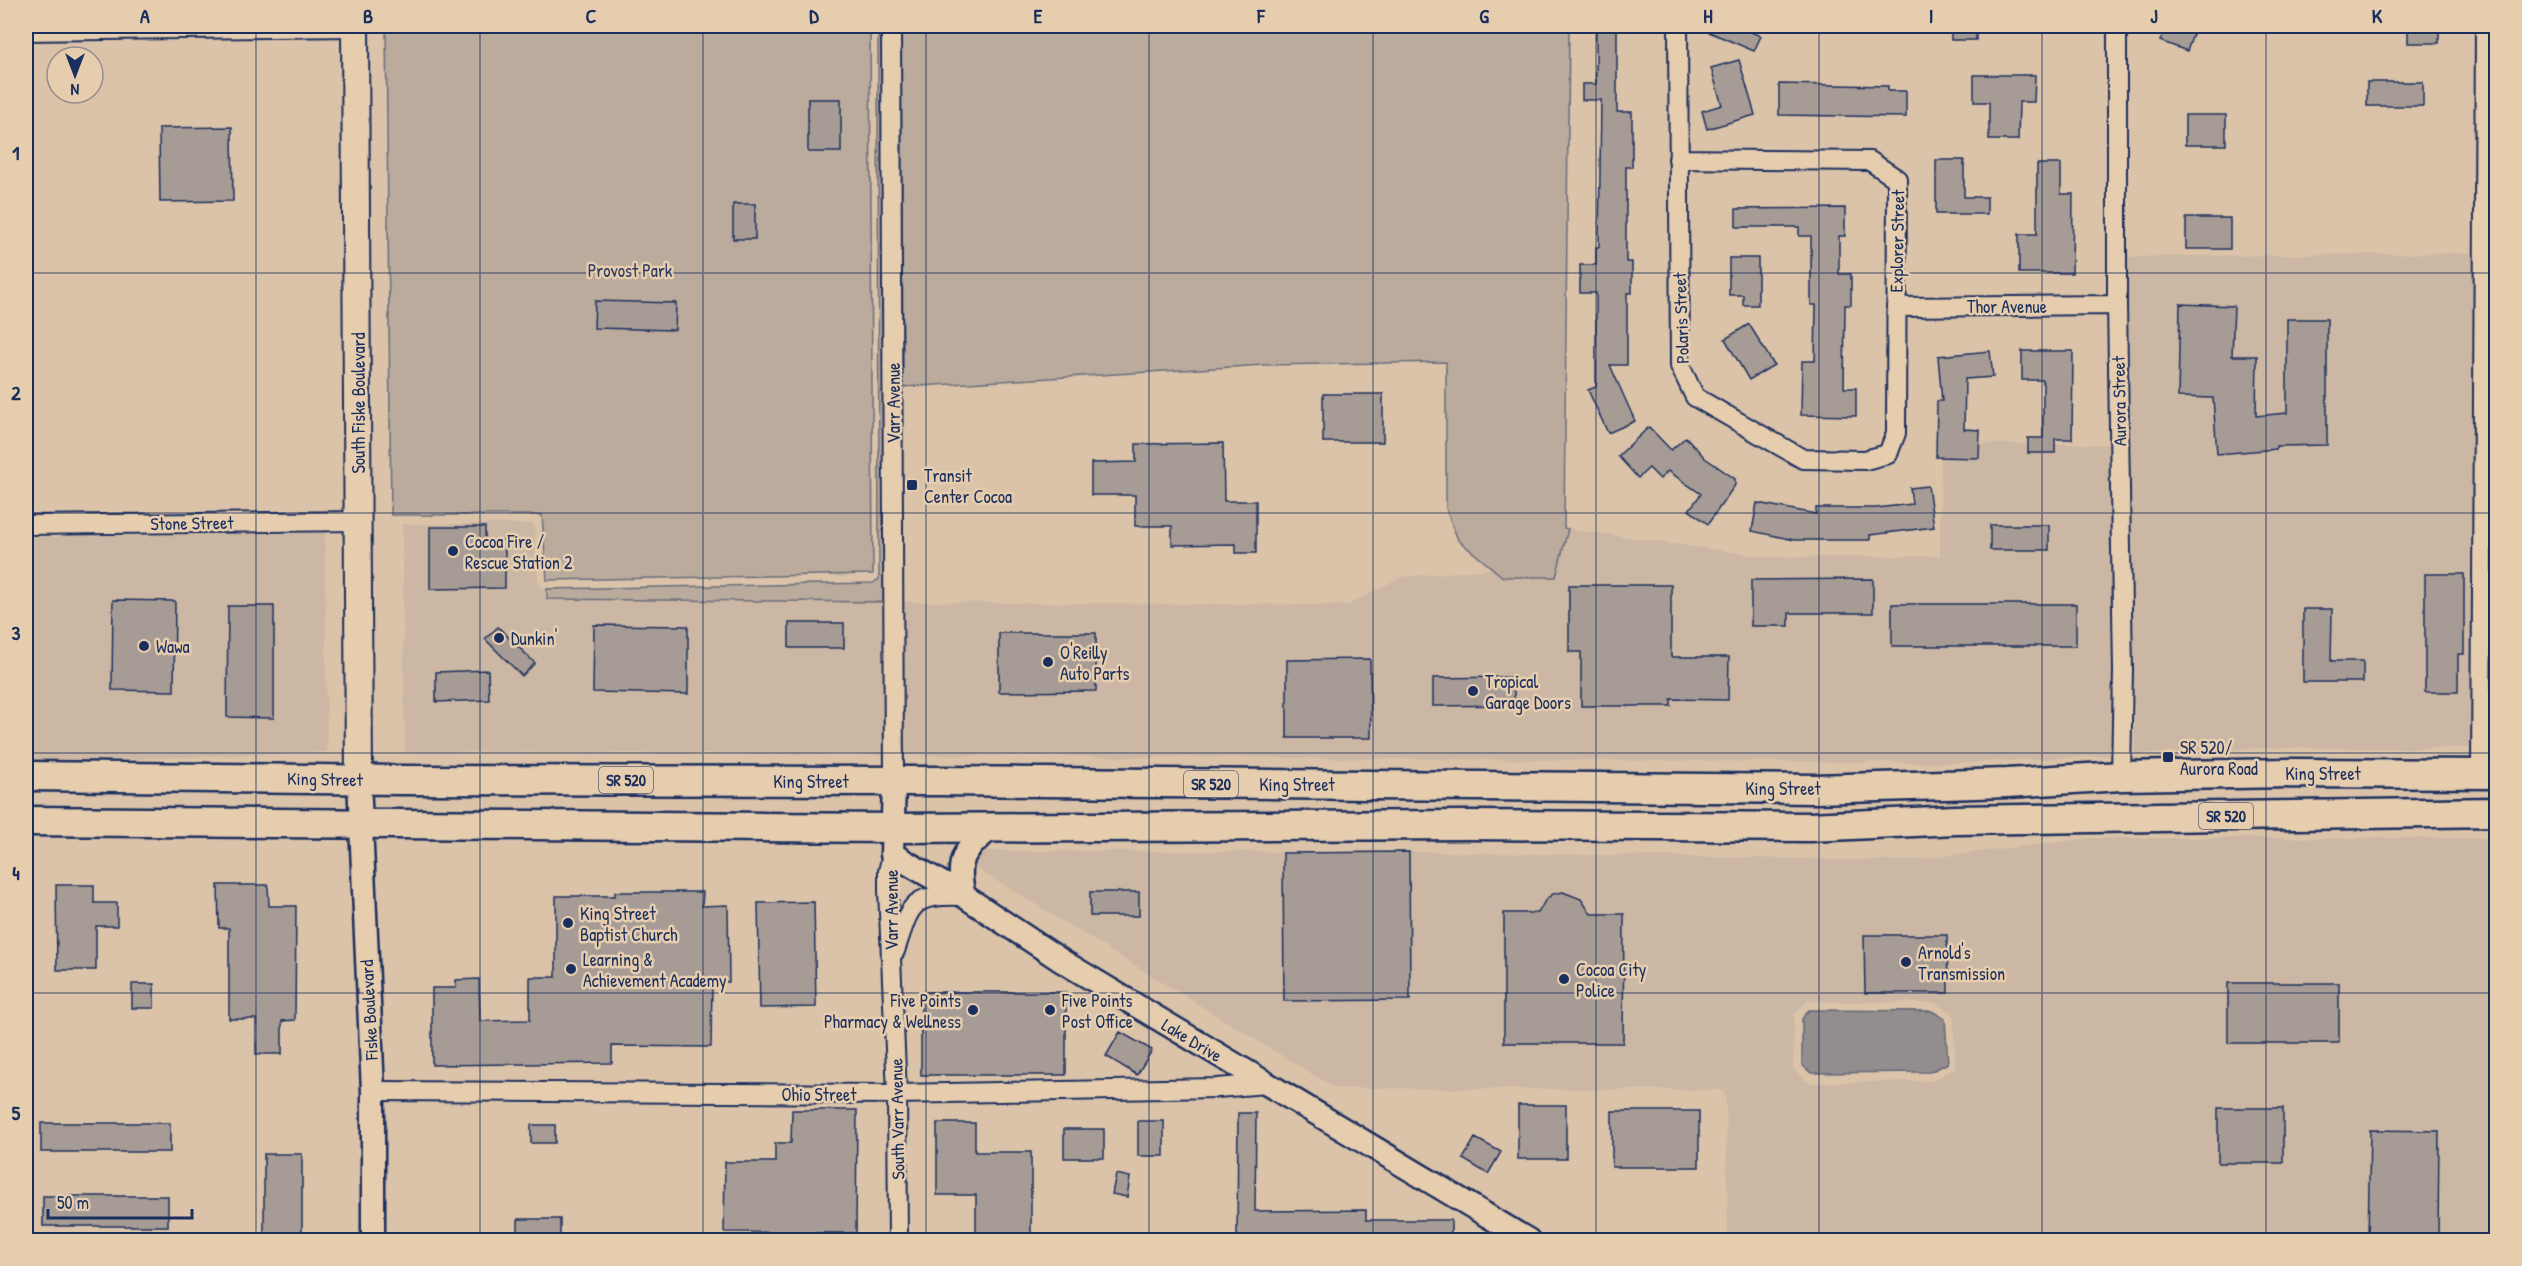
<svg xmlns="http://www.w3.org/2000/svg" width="2522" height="1266" font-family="'Patrick Hand',sans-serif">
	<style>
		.built { fill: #cbb7a3; fill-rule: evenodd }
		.green { fill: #baab9c; stroke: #6a6d7d; stroke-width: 1.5 }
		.water { fill: #938d8d; stroke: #63677a; stroke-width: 1.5 }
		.building { fill: #a79c95; stroke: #1b2f5e; stroke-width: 1.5 }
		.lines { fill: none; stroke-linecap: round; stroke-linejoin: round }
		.minor-casing { stroke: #1b2f5e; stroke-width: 22 }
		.tertiary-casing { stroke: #1b2f5e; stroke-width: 27 }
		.secondary-casing { stroke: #1b2f5e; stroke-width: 30 }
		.primary-casing { stroke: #1b2f5e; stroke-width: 33 }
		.minor { stroke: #e6cdae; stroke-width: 18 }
		.tertiary { stroke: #e6cdae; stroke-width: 22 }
		.secondary { stroke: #e6cdae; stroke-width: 26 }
		.primary { stroke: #e6cdae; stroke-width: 28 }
		.grid { fill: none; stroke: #1b2f5e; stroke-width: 1.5; stroke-opacity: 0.55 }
		.poi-dot { fill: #1b2f5e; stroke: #e6cdae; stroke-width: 2 }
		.labels { text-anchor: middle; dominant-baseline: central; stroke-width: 5; stroke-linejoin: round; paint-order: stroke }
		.shield { fill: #e6cdae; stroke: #585e76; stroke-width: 1.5 }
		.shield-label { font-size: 16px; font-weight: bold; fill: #1b2f5e }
		.street-label { font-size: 18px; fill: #1b2f5e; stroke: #e6cdae }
		.park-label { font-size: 18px; fill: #2b3b64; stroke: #e6cdae }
		.poi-label { font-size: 18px; fill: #1b2f5e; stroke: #e6cdae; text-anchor: start }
		.neatline { fill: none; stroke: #1b2f5e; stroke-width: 2 }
		.grid-label { font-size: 20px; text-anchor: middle; font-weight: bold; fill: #1b2f5e }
	</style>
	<rect width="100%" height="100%" fill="#dac3a9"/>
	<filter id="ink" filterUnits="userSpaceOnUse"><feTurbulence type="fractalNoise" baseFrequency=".0167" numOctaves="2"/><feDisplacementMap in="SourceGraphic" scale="12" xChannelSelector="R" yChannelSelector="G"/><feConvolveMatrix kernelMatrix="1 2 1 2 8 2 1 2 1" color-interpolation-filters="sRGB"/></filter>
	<g filter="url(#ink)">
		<path class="built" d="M2493 252H2496V749L2491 748Z
			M2474 253 2471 748H2262L2135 754 2127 257Z
			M1941 444H2110L2115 755 1961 763 904 755V602L1348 605 1401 577 1493 569 1503 577H1556L1568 529 1767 557 1940 556Z
			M402 524H534L538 581 540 586 547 589 548 599 884 602V755L405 752Z
			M325 533 327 752 26 762V537Z
			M2091 838H2496V1240H1728L1726 1100 1723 1092 1718 1090 1335 1088 971 865 980 851 1432 852 1904 861ZM1807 1001 1936 1003 1951 1012 1954 1018 1955 1068 1933 1081 1811 1083 1806 1081 1793 1068 1794 1015Z"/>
		<path class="green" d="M386 26H870L873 574 547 580 542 515H391Z
			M878 26H881L884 602 547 599V589L873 583 879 579Z
			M901 26H1569L1564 528 1568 529 1556 577H1503L1458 540 1446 508V362L1264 365 903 387Z"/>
		<path class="water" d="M1809 1010 1932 1011 1945 1019 1948 1063 1930 1072 1811 1073 1802 1065V1019Z"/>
		<path class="building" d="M1596 26H1617V112H1632V167H1626V262H1632V293H1627V365H1610L1635 421 1608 433 1588 390 1596 387V293H1580V265H1596V247H1599L1601 100H1582V84H1596Z
			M1695 26H1754L1751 32 1761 36 1754 51Z
			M1951 26H1976V40H1951Z
			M2166 26H2196L2187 51 2160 41Z
			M2408 26H2439V43H2408Z
			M1739 60 1755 115 1707 129 1702 111 1722 105 1711 68Z
			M1974 75H2035L2034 102H2019L2018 140H1989V102H1974Z
			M2367 82H2423V106H2367Z
			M1779 84 1888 86V91H1906V117L1779 115Z
			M808 99H841V152H808Z
			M2185 115H2226V145H2185Z
			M232 127 233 201 160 202 159 128Z
			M1936 160H1964V197H1987V214H1936Z
			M2037 164H2061V194H2073L2072 273H2019V234H2037Z
			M733 204H755V239H733Z
			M1845 208V236H1839V274H1851V305H1845L1844 388H1856V416L1801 415 1802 361H1815L1816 305H1811V236H1799V227H1736V209Z
			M2186 218H2230V249H2186Z
			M1729 258H1758V305H1743V295H1729Z
			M595 301 676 303 675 330 594 328Z
			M2180 304 2234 306 2232 356H2257L2256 416 2287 413V319H2327V445L2276 446V449L2217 454 2213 398 2178 397Z
			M1749 324 1774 365 1749 380 1725 339Z
			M1990 351 1993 377 1965 379 1964 429 1980 430 1979 458 1936 457 1937 401H1942L1938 356Z
			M2022 351H2073L2072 439H2055V453H2028V438H2043V380H2022Z
			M1323 394H1383V442H1323Z
			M1649 427 1671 450 1686 437 1705 458 1735 479V485L1708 524 1689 510 1701 494 1668 471 1660 479 1649 468 1638 478 1618 456Z
			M1223 443 1224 501H1256V553H1236V544L1172 545V526H1135V495H1091V463L1136 462V444Z
			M1928 486 1934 527 1870 535V540H1794L1752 531 1757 503 1816 514V508H1876L1912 504 1910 488Z
			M1990 525H2049V550H1990Z
			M430 527H485V541L505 540V588L430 589Z
			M2425 574H2464V654H2458V692H2425Z
			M1873 579V613H1789V626H1751V580Z
			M1569 585H1671V657H1729L1728 700 1671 699V706H1581V652H1569Z
			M113 600 175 601 174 691 112 690Z
			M1892 604H2076V646H1892Z
			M228 606H274V718L227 717Z
			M2303 609H2332L2331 661H2363V682H2303Z
			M789 623H844V648H789Z
			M594 625 688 626V694L593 692Z
			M498 627 535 663 522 676 485 639Z
			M999 633H1096V691L999 692Z
			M1370 659 1371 738H1287V660Z
			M488 670 489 700 436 702V672Z
			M1514 677V705L1433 706V678Z
			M1409 852 1410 1000 1284 1001 1283 853Z
			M56 885H94V903H117V926H96V970H57Z
			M218 885H268L269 906H296L295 1020 282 1021V1054H256V1019H229V928H219Z
			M615 892H703L702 906 728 905 729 982 712 981 711 1047 612 1046V1063L432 1065V988H456V980L479 979 480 1021 530 1020V977H556V896H615Z
			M1090 892H1139V916H1090Z
			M1563 892 1581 899 1591 914H1624L1623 1043H1504V913H1538L1546 899 1553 894Z
			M814 902 816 1007 760 1008 758 903Z
			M1864 935H1947L1948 993H1865Z
			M2228 983H2339V1043H2228Z
			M132 984H154V1008H132Z
			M921 992H1066V1075H921Z
			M1120 1032 1152 1050 1137 1075 1106 1056Z
			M1518 1105H1566V1159H1518Z
			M2218 1108H2283V1163H2218Z
			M792 1110H857L856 1233 724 1232 725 1162H775V1143H791Z
			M1612 1111H1699V1167H1612Z
			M1238 1113H1256L1255 1211 1366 1210V1220H1451V1240H1237Z
			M1138 1121H1164V1156H1138Z
			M41 1123H170V1152H41Z
			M937 1123H975V1152H1031V1240H976V1195H937Z
			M531 1125H555V1143H531Z
			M1064 1129H1104V1158H1064Z
			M2370 1130 2439 1131 2438 1240H2368Z
			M1475 1138 1501 1152 1488 1174 1463 1159Z
			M264 1154H302V1240H264Z
			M1116 1174 1130 1177 1127 1197 1112 1194Z
			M43 1196H168V1226H43Z
			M518 1219H560V1240H518Z"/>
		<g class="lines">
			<defs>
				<path id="minor" d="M891 26 894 781
					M1678 26 1680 366 1695 397 1803 459 1865 460 1888 454 1896 433 1897 179 1870 161 1678 159
					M2117 26V305L2123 670 2121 776
					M26 31 355 27
					M1896 307 2117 305
					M26 525 359 521
					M2481 774 2485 26
					M892 854 888 872V890L897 1094 898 1240
					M895 951C911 903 910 894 964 896
					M373 1091 897 1094 1217 1088 1266 1084"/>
				<path id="tertiary" d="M359 780 373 1091V1240
					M894 781 892 854 964 896 1062 961 1528 1240
					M964 896C955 859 964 849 993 827"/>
				<path id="secondary" d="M355 26 359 780"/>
				<path id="primary" d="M26 776 401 780 936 781 1815 789 2007 783 2121 776 2289 773 2496 774
					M26 821 893 828 1466 825 1810 827 1955 820 2496 812"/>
			</defs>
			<use href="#minor" class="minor-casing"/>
			<use href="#tertiary" class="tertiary-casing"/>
			<use href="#secondary" class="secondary-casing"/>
			<use href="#primary" class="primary-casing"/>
			<use href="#minor" class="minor"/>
			<use href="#tertiary" class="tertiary"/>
			<use href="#secondary" class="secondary"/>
			<use href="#primary" class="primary"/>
		</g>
	</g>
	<path class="grid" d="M256 26V1240M480 26V1240M703 26V1240M926 26V1240M1149 26V1240M1373 26V1240M1596 26V1240M1819 26V1240M2042 26V1240M2266 26V1240M26 273H2496M26 513H2496M26 753H2496M26 993H2496"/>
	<g class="poi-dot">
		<rect x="906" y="479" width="12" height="12" rx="3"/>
		<circle cx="453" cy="551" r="6"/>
		<circle cx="499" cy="638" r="6"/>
		<circle cx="144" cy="646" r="6"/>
		<circle cx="1048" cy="662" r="6"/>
		<circle cx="1473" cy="691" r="6"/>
		<rect x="2162" y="751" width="12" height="12" rx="3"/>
		<circle cx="568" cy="923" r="6"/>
		<circle cx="1906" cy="962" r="6"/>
		<circle cx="571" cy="969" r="6"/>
		<circle cx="1564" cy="979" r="6"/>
		<circle cx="973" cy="1010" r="6"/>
		<circle cx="1050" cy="1010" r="6"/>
	</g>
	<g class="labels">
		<g class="shield">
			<rect x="599" y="767" width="54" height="26" rx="4.5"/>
			<rect x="1184" y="771" width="54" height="26" rx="4.5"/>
			<rect x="2199" y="803" width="54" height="26" rx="4.5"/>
		</g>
		<g class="shield-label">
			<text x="626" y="780">SR 520</text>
			<text x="1211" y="784">SR 520</text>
			<text x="2226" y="816">SR 520</text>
		</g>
		<g class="street-label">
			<text transform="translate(1897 241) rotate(-89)">Explorer Street</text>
			<text x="2007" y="306">Thor Avenue</text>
			<text transform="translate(1681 318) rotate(-92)">Polaris Street</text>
			<text transform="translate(2119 401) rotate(-91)">Aurora Street</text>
			<text transform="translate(358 403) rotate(-90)">South Fiske Boulevard</text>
			<text transform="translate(893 403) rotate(-90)">Varr Avenue</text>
			<text transform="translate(192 523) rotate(-1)">Stone Street</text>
			<text x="2323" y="773">King Street</text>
			<text transform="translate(325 779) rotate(1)">King Street</text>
			<text x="811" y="781">King Street</text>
			<text x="1297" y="784">King Street</text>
			<text x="1783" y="788">King Street</text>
			<text transform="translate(891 910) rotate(-90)">Varr Avenue</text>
			<text transform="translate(369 1010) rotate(-93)">Fiske Boulevard</text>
			<text transform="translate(1192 1040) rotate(31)">Lake Drive</text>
			<text x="819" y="1094">Ohio Street</text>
			<text transform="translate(897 1119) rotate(-91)">South Varr Avenue</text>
		</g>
		<g class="park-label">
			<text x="630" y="270">Provost Park</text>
		</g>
		<g class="poi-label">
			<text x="924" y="475">Transit<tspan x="924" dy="21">Center Cocoa</tspan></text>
			<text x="465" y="541">Cocoa Fire /<tspan x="465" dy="21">Rescue Station 2</tspan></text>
			<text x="511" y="638">Dunkin'</text>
			<text x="156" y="646">Wawa</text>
			<text x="1060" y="652">O'Reilly<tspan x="1060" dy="21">Auto Parts</tspan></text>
			<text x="1485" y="681">Tropical<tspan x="1485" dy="21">Garage Doors</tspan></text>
			<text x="2180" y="747">SR 520/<tspan x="2180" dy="21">Aurora Road</tspan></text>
			<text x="580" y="913">King Street<tspan x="580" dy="21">Baptist Church</tspan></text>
			<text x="1918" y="952">Arnold's<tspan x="1918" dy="21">Transmission</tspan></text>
			<text x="583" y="959">Learning &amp;<tspan x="583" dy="21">Achievement Academy</tspan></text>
			<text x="1576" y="969">Cocoa City<tspan x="1576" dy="21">Police</tspan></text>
			<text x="961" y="1000" text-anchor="end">Five Points<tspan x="961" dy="21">Pharmacy &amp; Wellness</tspan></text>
			<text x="1062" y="1000">Five Points<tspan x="1062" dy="21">Post Office</tspan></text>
		</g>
	</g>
	<rect width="2522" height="1266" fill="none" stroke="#e6cdae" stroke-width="66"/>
	<g transform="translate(75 75) rotate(180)"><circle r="28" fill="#e6cdae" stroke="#958e8e" stroke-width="1.5"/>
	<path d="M0-4.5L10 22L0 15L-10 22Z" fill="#1b2f5e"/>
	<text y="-9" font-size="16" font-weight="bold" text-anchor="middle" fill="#1b2f5e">N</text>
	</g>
	<path d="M48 1209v9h144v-9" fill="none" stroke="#1b2f5e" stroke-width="3"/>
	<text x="57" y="1209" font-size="18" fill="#1b2f5e" stroke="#e6cdae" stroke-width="4.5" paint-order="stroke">50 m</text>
	<rect x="33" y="33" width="2456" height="1200" class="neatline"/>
	<g class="grid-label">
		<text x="145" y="23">A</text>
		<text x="368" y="23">B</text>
		<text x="591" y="23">C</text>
		<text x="814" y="23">D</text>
		<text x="1038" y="23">E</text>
		<text x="1261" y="23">F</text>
		<text x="1484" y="23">G</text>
		<text x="1708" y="23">H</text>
		<text x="1931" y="23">I</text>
		<text x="2154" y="23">J</text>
		<text x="2377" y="23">K</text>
		<text x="16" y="160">1</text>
		<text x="16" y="400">2</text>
		<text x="16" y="640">3</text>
		<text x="16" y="880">4</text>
		<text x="16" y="1120">5</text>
	</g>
</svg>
